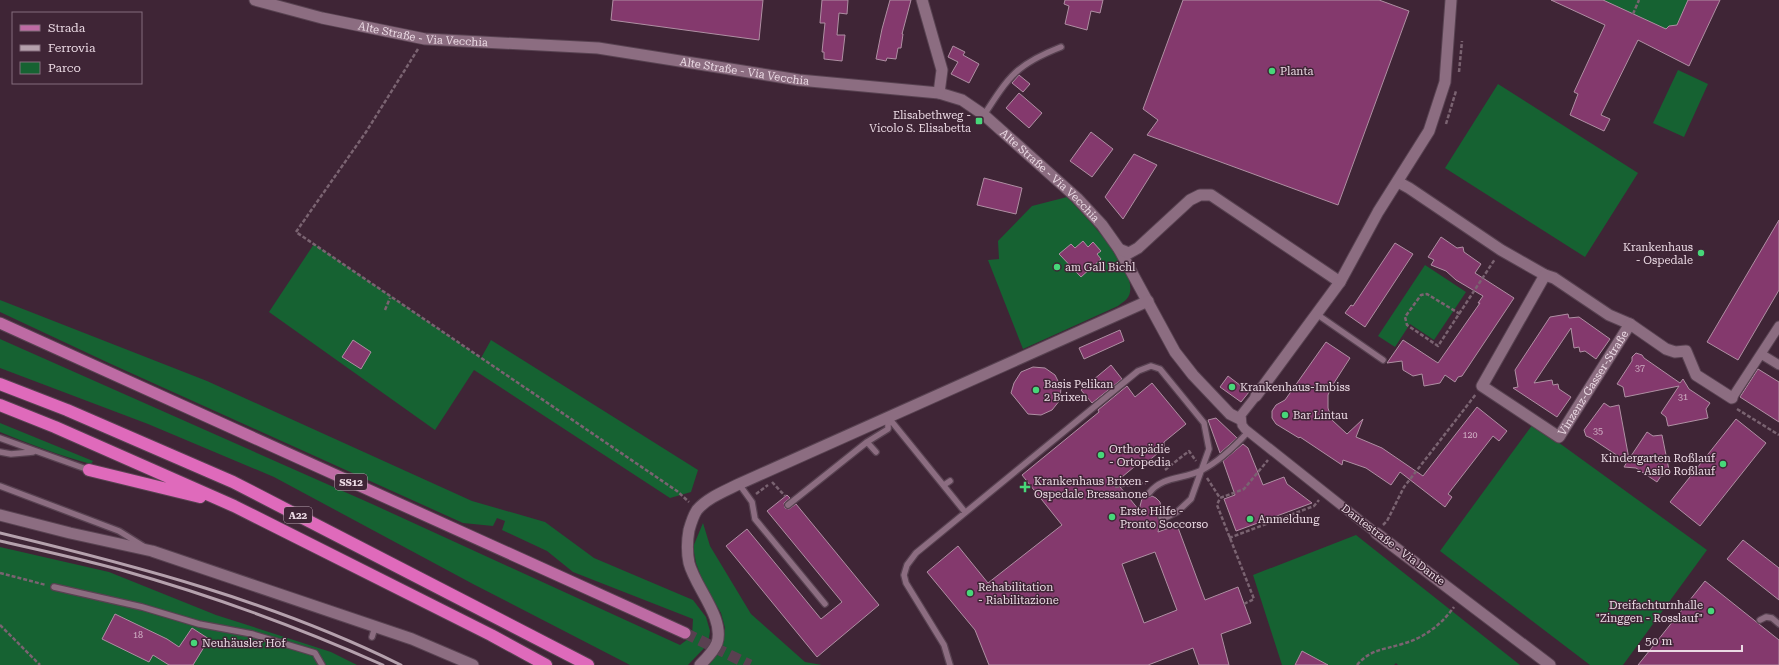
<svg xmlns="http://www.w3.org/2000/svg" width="1779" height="665" font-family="'Roboto Serif',serif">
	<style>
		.green { fill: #166232 }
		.building { fill: #84396d; stroke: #af8fa3; fill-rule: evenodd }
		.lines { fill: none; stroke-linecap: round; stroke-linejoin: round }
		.primary-tunnel { stroke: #594050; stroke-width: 11; stroke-dasharray: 11 5.5; stroke-linecap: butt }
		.service-casing { stroke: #584251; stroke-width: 8 }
		.pedestrian-casing { stroke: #584251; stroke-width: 11 }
		.minor-casing { stroke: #584251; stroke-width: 13 }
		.primary-casing { stroke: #584251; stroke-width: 13 }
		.motorway-casing { stroke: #584251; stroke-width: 14 }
		.path { stroke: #7a6371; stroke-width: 2.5; stroke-dasharray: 4 2; stroke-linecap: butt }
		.service { stroke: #8c6d81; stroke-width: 5.5 }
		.pedestrian { stroke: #8c6d81; stroke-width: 9 }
		.minor { stroke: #8c6d81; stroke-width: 11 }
		.primary { stroke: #be6ba4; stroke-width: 11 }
		.motorway { stroke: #df6abb; stroke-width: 12 }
		.rail { stroke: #b5a1ad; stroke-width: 3 }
		.poi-dot { fill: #47d779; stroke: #3f2536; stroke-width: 1.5 }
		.labels { text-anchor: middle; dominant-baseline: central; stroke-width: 3; stroke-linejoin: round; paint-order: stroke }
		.number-label { font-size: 9px; fill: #d1b2c6 }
		.shield { fill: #3f2536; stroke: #b7a4b0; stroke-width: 1 }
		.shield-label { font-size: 10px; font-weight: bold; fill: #ebdae4 }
		.street-label { font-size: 11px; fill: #ebdae4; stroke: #3f2536 }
		.poi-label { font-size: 11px; fill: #ebdae4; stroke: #3f2536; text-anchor: start }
	</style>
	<rect width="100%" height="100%" fill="#3f2536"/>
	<path class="green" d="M1603 0H1689L1676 27 1666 30Z
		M1678 70 1708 84 1684 137 1653 123Z
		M1498 84 1638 173 1585 257 1445 168Z
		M1067 197C1084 215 1135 266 1130 292 1129 299 1123 302 1118 306L1023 349 988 260 999 259 998 241 1032 206Z
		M314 244 481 358 491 340 698 470 691 492 670 498 474 370 435 430 269 312Z
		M1425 265 1466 292 1434 340 1410 324 1395 347 1378 336Z
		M0 300 207 381 472 501 545 522 594 558 693 600 706 617 710 631 708 644 688 665H630L473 584 274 477 148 424 0 368V339L372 504 680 645 692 636 693 619 573 572 547 551 502 530 505 521 497 518 493 526 463 523 111 364 0 312Z
		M0 423 93 461 91 464C60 456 30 444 0 432Z
		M1533 424 1707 550 1623 665H1590L1440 551Z
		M703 523 710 546 751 614 805 662 822 665H709L719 651 725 628 721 613 703 582 696 563 693 547Z
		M1356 535 1520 665H1398L1396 663 1394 665H1328L1302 652 1294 665H1282L1253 575Z
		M0 547 109 572 216 615 331 652 357 665H0Z"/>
	<path class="building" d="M613 0H763L759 40 611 20Z
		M822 0H848L847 14 839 13 837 35H845L842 61 824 59V52H822L825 23H820Z
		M890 0H911L902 34H903L901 48H898L896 59 887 58 886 61 876 59 882 29Z
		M1065 0H1103L1100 13 1091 11 1087 30 1065 24 1069 6 1064 4Z
		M1183 0H1379L1409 11 1338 205 1147 135 1158 120 1143 109Z
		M1551 0H1603L1666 29 1669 26 1677 25 1688 0H1720L1689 66 1638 40 1601 115 1610 119 1604 131 1570 115 1578 94 1574 92 1605 25Z
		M953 46 965 52 963 55 979 64 969 83 951 74 958 62 948 57Z
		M1019 75 1030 84 1023 92 1012 83Z
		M1019 93 1042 113 1029 128 1006 108Z
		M1091 132 1113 149 1092 177 1070 161Z
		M1134 154 1157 165 1123 219 1105 197Z
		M984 178 1022 188 1016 214 977 205Z
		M1779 220V290L1738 360 1707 342Z
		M1441 237 1457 248 1463 247 1464 252 1481 264 1475 273 1514 298 1462 376 1458 377 1455 382 1445 375 1440 383 1424 386 1422 374 1413 376 1403 370 1402 361 1387 363 1403 340 1438 363 1480 303H1478L1483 296 1456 280 1446 271 1431 265 1434 260 1428 257Z
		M1083 241 1088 247 1093 242 1101 251 1097 254 1101 259 1081 277 1059 254 1071 244 1075 248Z
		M1395 243 1413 254 1365 327 1345 313 1351 305 1353 306Z
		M1568 314 1569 318 1579 317 1610 339 1596 359 1585 351 1580 352 1579 347 1574 348 1571 328 1534 383 1552 380 1553 385 1558 384 1559 389 1571 397 1557 417 1513 388 1518 387 1515 370 1550 317Z
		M1120 330 1124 341 1084 359 1079 348Z
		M353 340 371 352 361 369 342 357Z
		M1326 342 1350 358 1332 386 1328 395V408L1332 420 1347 434 1363 419 1356 437 1382 448 1423 476 1477 407 1507 431 1499 441 1493 436 1448 494 1452 497 1445 507 1400 472 1391 485 1366 468 1343 460 1342 465 1300 437 1299 438 1276 424 1272 418V411L1276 405 1285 400Z
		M1636 353 1642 355 1644 358 1680 383 1683 379 1689 389 1710 403 1706 409 1708 418 1668 426 1666 417 1661 413 1679 386 1625 397 1623 387 1617 384 1632 361V357Z
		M1111 365 1122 379 1092 403 1081 390Z
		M1033 367 1045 368 1055 375 1061 387 1060 400 1052 410 1041 415 1028 414 1011 393 1014 383 1021 372Z
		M1758 369 1779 382V422L1740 397Z
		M1228 376 1249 392 1241 402 1220 387Z
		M1152 383 1186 424 1164 442V448L1146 463 1140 462 1116 482 1139 510 1144 491 1146 496 1150 497 1152 496 1156 498 1160 502 1162 513 1159 514 1157 517 1160 521 1158 532 1177 525 1205 600 1238 587 1251 623 1221 634 1229 665H1199L1193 648 1148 665H989L975 630 927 572 958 546 988 583 1062 525 1022 475 1099 412 1098 410 1127 386 1135 397ZM1155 552 1177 610 1144 623 1122 564Z
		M1604 403 1610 407 1619 405 1629 459 1647 432 1653 436 1662 435 1670 475 1661 476 1657 482 1636 468 1624 467 1627 462 1591 438 1586 436 1584 430Z
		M1216 418 1237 438 1220 453 1208 420Z
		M1736 419 1766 443 1700 526 1670 502Z
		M1243 444 1248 448 1263 485 1284 477 1287 484 1312 503 1236 531 1224 499 1235 495 1223 461Z
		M787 495 790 498 784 503 785 508 789 509 796 504 879 605 817 657 726 546 747 529 821 619 842 602 767 511Z
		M1743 540 1779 568V600L1727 559Z
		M1705 581 1779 640V665H1638Z
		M115 614 167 639 179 647 192 628 209 639 193 665H169L153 655 149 662 102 639Z
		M1302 651 1328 665H1295Z"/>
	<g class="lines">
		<path class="primary-tunnel" d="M685 633 750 665"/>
		<defs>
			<path id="service" d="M984 115C1009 76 1017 64 1061 47
				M1318 315 1383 360
				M888 417 965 512
				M0 438 89 470
				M867 442 876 452
				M0 452 11 454 33 452
				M739 484 752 502 755 519 825 604
				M944 485 950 481
				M0 486 119 531 143 546
				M1149 493C1164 475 1183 480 1202 470 1220 461 1235 446 1248 432
				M788 505 867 442 888 429V417
				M54 587 142 607 199 624 252 634 315 653 322 665
				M1760 620 1766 617 1772 618 1779 624
				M372 637 375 627
				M950 665 944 645 906 583 904 575 907 565 916 553 1138 371 1151 366 1160 369 1204 423 1209 449 1191 499 1177 512 1167 517H1161"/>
			<path id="pedestrian" d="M1761 354 1779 365
				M1256 396 1241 415 1242 425 1245 429 1376 533
				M1732 398 1779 326"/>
			<g id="minor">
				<path id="s1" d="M255 0 322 18 425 39 598 48 799 80 939 93 962 100 984 115 1077 198 1102 225 1119 249 1175 352 1193 375 1230 414 1240 419"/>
				<path d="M922 0 942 70 939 93"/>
				<path d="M1398 182 1409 188 1501 250 1545 275 1554 278 1609 315 1630 324 1666 349 1675 352 1686 351 1696 375 1732 398"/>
				<path d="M1119 249 1129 253 1138 248 1190 200 1200 195H1211L1340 282"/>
				<path id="s2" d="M1545 275 1482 386 1559 437 1630 324"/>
				<path d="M1256 396 1340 282 1378 212 1429 131 1445 82 1451 0"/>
				<path d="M0 515 70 533 152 551 412 639 473 665"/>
				<path d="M1376 533 1550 665"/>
				<path d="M700 665C706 659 714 651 717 643 725 618 695 587 689 563 687 553 687 541 689 530 691 523 693 516 697 510 707 498 725 491 739 484L1148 301"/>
			</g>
			<path id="primary" d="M0 323 685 633"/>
			<path id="motorway" d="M0 384 67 410 233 482 588 665
				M0 405 55 427 234 506 491 635 546 665
				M89 470 200 497"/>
		</defs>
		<use href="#service" class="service-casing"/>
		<use href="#pedestrian" class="pedestrian-casing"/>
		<use href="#minor" class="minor-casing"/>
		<use href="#primary" class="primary-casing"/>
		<use href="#motorway" class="motorway-casing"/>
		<path class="path" d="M1633 14 1639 0
			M418 49 366 132 296 232 677 491 689 502
			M1459 72 1462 41
			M1446 124 1456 91
			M385 310 390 298
			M1460 314 1427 294 1421 295 1405 317 1407 325 1438 346 1495 259
			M1737 409 1779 435
			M1165 470 1189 451 1196 461
			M1207 478 1220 498
			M772 482 785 496
			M1115 487 1146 483
			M756 494 768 485
			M1383 525 1387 521 1404 487 1476 394
			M1229 538 1314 506 1319 500
			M0 573 46 585
			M1244 604 1254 599 1217 505 1220 498 1244 489 1268 460
			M0 625 40 665
			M1357 665C1371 649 1383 650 1402 644 1424 638 1441 625 1454 607"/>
		<use href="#service" class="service"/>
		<use href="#pedestrian" class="pedestrian"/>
		<use href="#minor" class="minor"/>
		<use href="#primary" class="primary"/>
		<use href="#motorway" class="motorway"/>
		<path class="rail" d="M0 533C137 566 274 602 401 665
			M0 541C40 550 81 559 121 570 210 595 298 627 383 665"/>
	</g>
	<g class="poi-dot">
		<circle cx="1272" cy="71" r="4"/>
		<rect x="975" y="117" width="8" height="8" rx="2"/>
		<circle cx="1701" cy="253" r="4"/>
		<circle cx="1057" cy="267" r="4"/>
		<circle cx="1232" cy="387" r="4"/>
		<circle cx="1036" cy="390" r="4"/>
		<circle cx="1285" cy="415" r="4"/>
		<circle cx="1101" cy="455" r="4"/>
		<circle cx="1723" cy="464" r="4"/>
		<path d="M1023 481h4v4h4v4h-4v4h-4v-4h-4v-4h4z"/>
		<circle cx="1112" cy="517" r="4"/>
		<circle cx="1250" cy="519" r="4"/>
		<circle cx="970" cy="593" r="4"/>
		<circle cx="1711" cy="611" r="4"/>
		<circle cx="194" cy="643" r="4"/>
	</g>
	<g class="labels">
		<g class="number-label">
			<text x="1640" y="368">37</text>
			<text x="1683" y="397">31</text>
			<text x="1598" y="431">35</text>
			<text x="1470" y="435">120</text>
			<text x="138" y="635">18</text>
		</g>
		<g class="shield">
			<rect x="335" y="474" width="32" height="16" rx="3"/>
			<rect x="284" y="507" width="28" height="16" rx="3"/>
		</g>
		<g class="shield-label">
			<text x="351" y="482">SS12</text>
			<text x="298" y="515">A22</text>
		</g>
		<g class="street-label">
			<text stroke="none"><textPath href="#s1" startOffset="172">Alte Straße - Via Vecchia</textPath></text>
			<text stroke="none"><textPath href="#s1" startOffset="496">Alte Straße - Via Vecchia</textPath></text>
			<text stroke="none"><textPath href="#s1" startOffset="832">Alte Straße - Via Vecchia</textPath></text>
			<text stroke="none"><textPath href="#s2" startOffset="284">Vinzenz-Gasser-Straße</textPath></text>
			<text transform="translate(1393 545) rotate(37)">Dantestraße - Via Dante</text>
		</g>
		<g class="poi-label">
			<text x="1280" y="71">Planta</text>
			<text x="971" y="115" text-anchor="end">Elisabethweg -<tspan x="971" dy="13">Vicolo S. Elisabetta</tspan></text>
			<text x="1693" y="247" text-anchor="end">Krankenhaus<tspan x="1693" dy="13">- Ospedale</tspan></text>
			<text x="1065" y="267">am Gall Bichl</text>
			<text x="1044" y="384">Basis Pelikan<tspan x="1044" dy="13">2 Brixen</tspan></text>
			<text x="1240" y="387">Krankenhaus-Imbiss</text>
			<text x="1293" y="415">Bar Lintau</text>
			<text x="1109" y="449">Orthopädie<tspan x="1109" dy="13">- Ortopedia</tspan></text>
			<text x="1715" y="458" text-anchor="end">Kindergarten Roßlauf<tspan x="1715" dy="13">- Asilo Roßlauf</tspan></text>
			<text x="1034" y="481">Krankenhaus Brixen -<tspan x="1034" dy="13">Ospedale Bressanone</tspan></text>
			<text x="1120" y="511">Erste Hilfe -<tspan x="1120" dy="13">Pronto Soccorso</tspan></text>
			<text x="1258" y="519">Anmeldung</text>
			<text x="978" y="587">Rehabilitation<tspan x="978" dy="13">- Riabilitazione</tspan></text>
			<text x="1703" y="605" text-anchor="end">Dreifachturnhalle<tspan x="1703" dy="13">"Zinggen - Rosslauf"</tspan></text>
			<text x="202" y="643">Neuhäusler Hof</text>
		</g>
	</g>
	<rect x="12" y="12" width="130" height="72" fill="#3f2536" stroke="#846d7c"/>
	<rect x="20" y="25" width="20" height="6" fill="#be6ba4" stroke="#846d7c"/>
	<text x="48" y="32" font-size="12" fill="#ebdae4">Strada</text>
	<rect x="20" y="45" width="20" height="6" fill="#b5a1ad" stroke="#846d7c"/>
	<text x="48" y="52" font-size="12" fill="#ebdae4">Ferrovia</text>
	<rect x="20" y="62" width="20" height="12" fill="#166232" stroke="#846d7c"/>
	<text x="48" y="72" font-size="12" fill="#ebdae4">Parco</text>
	<path d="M1639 645v6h103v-6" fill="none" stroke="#ebdae4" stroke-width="2"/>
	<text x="1645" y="645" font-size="12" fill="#ebdae4" stroke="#3f2536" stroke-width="3" paint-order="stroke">50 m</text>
</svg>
